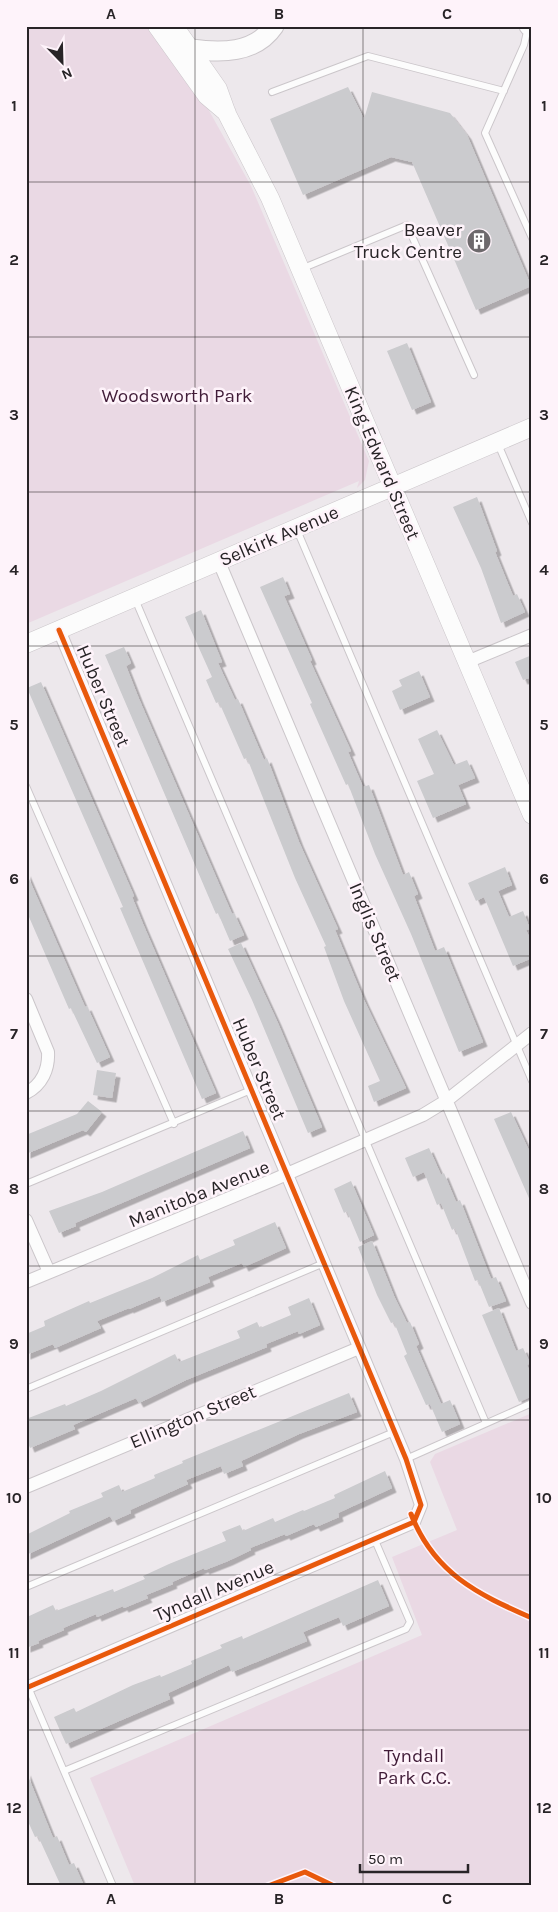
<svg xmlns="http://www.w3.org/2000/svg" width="558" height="1912" font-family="Karla,sans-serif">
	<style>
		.green { fill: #ead9e4 }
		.building { fill: #cbcbce; filter: url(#shadow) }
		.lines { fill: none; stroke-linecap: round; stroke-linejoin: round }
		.lane-casing { stroke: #cbc6ca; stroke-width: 8 }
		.street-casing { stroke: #cbc6ca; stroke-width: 14 }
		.secondary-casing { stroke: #cbc6ca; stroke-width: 19 }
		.primary-casing { stroke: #cbc6ca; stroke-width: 21 }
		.lane { stroke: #fcfcfc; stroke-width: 6 }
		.street { stroke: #fcfcfc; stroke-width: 12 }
		.secondary { stroke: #fcfcfc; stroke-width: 18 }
		.primary { stroke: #fcfcfc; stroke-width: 19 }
		.cycleway-casing { stroke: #fef3fa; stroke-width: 8 }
		.cycleway { stroke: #e8590c; stroke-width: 5 }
		.grid { fill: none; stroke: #282427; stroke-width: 1; stroke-opacity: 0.55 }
		.labels { text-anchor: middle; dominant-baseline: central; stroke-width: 5; stroke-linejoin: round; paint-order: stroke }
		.poi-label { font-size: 19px; fill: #282427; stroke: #fef3fa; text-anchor: end }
		.park-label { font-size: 19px; fill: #411c38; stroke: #fef3fa }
		.street-label { font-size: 19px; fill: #282427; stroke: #fef3fa }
		.neatline { fill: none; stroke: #282427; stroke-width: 2 }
		.grid-label { font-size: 16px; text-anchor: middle; font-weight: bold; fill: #282427 }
	</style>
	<defs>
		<filter id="shadow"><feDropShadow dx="4.5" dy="4.5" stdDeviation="0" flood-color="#0004"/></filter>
	</defs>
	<rect width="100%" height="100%" fill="#ede8ec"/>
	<path class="green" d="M26 26H156L207 107 251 186 369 461 365 480 357 488 359 481 26 624Z
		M532 1413V1886H135L90 1778 422 1635 392 1557 457 1530 430 1462 435 1454Z"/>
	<path class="building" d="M348 87 364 119 372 92 450 113 467 135 531 286 476 310 412 162 391 157 303 195 270 119Z
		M407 343 431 402 412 410 387 351Z
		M477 497 497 551 495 552 513 596 517 594 525 612 501 623 481 568 453 507Z
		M283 577 290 594 284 596 312 660 310 661 351 751 348 752 363 787 369 785 403 875 409 872 418 894 414 896 435 951 444 947 483 1042 459 1052 411 934 375 854 348 784 346 785 310 704 312 703 260 587Z
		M201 610 222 662 218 663 235 700 238 699 264 760 267 758 299 842 338 929 335 930 364 1000 406 1088 374 1102 368 1086 380 1081 344 1001 324 947 326 946 295 878 247 758 244 759 219 702 216 703 206 680 212 677 185 617Z
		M124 647 131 663 126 666 139 699 232 914 234 913 244 935 230 941 218 913 216 914 105 655Z
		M532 655V677L523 680 515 662Z
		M419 671 430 697 400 710 392 691 402 686 399 680Z
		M41 682 134 896 132 897 143 924 216 1093 202 1099 120 908 123 907 27 688Z
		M437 730 454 765 467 760 475 778 458 785 466 804 433 818 417 781 434 774 418 739Z
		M505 867 512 885 498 891 509 917 523 911 530 929 526 930 532 943V958L513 966 484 897 476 901 468 883Z
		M26 872 85 1007 87 1006 110 1057 97 1063 71 1008 69 1009 26 910Z
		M241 943 277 1021 322 1127 308 1133 252 1000 228 949Z
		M97 1070 116 1073 112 1098 93 1095Z
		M88 1101 102 1112 86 1132 83 1130 26 1154V1135L77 1114Z
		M511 1112 532 1157V1205L494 1119Z
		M243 1131 250 1148 75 1223 76 1226 59 1233 49 1211 102 1192Z
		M429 1148 441 1175 444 1173 456 1202 460 1200 491 1279 496 1277 506 1301 489 1307 478 1280 475 1281 455 1228 452 1230 441 1203 437 1205 424 1172 413 1177 405 1158Z
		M351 1181 374 1235 360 1242 347 1211 344 1213 334 1189Z
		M275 1222 286 1248 244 1267 242 1263 208 1277 210 1282 162 1302 160 1296 129 1309V1308L97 1321 101 1328 55 1348 53 1344 26 1355V1334L45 1326 44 1321 89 1301 90 1303 152 1278 198 1255 200 1260 235 1245 233 1240Z
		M372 1241 394 1296 407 1323 410 1322 419 1344 416 1346 441 1404 450 1400 460 1424 442 1432 430 1404 426 1405 404 1356 407 1354 394 1322 391 1323 377 1295 358 1247Z
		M309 1298 320 1325 299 1334 298 1331 266 1344 267 1347 186 1380 139 1403 136 1398 73 1425 75 1429 30 1448 26 1438V1419L65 1404 66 1406 101 1391 175 1354 179 1362 240 1338 237 1331 257 1322 260 1328 291 1315 288 1307Z
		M499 1308 516 1351 523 1348 530 1363 527 1365 532 1377V1396L519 1402 482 1315Z
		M349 1393 357 1412 299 1434 241 1461 243 1466 224 1474 221 1466 186 1480 188 1484 130 1510 131 1513 113 1521 110 1516 26 1555V1535L70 1513 69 1511 103 1497 101 1493 119 1485 122 1492 155 1478 154 1475 183 1463 182 1461Z
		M385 1471 392 1488 338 1513 339 1517 316 1527 314 1524 286 1536 285 1534 250 1548 251 1550 228 1561 205 1570 204 1568 172 1582 173 1584 146 1595 148 1598 124 1608 123 1606 97 1617 96 1614 63 1628 64 1630 38 1641 39 1643 26 1648V1614L27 1617 53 1605 56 1611 113 1589 114 1592 145 1579 143 1576 169 1564 226 1541 222 1532 240 1525 243 1531 273 1518 275 1522 303 1510 304 1511 335 1498 334 1495Z
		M378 1580 389 1606 343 1626 339 1617 303 1632 307 1641 232 1672 229 1665 168 1693 170 1699 66 1744 54 1717 74 1708 76 1712 133 1685 160 1675 161 1677 192 1664 191 1661 222 1648 220 1645 242 1636 243 1639Z
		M26 1771 53 1838 57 1836 69 1865 74 1863 84 1886H61L38 1836 35 1837 26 1817Z"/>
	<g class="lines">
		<defs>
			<path id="lane" d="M528 27 524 45 485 133 532 238
				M272 92 368 56 504 91
				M301 269 407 225 474 375
				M498 444 532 523
				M297 530 532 1081
				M135 599 486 1423
				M26 786 174 1124
				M26 1184 251 1090
				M26 1389 324 1263
				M406 1459 532 1403
				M26 1587 394 1432
				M28 1687 113 1886
				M64 1771 406 1629 410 1622 374 1538"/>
			<path id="street" d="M219 562 532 1303
				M467 662 532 635
				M26 999 48 1052C49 1069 42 1085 26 1093
				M26 1220 49 1272
				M26 1282 273 1180 423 1115 446 1101 532 1033
				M26 1487 359 1348
				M26 1688 414 1522 421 1505 406 1459 59 630"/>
			<path id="secondary" d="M157 26 207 96 227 113
				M174 26 218 89 227 114 270 198 532 815
				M26 644 532 427"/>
			<path id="primary" d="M529 26 532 27
				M191 49C220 53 255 54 274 26"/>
		</defs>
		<use href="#lane" class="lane-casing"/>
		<use href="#street" class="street-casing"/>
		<use href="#secondary" class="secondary-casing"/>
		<use href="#primary" class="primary-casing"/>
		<use href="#lane" class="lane"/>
		<use href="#street" class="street"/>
		<use href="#secondary" class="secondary"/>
		<use href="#primary" class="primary"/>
		<defs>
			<path id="cycleway" d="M411 1514C434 1573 477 1594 532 1618
				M26 1688 414 1522 421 1505 406 1459 59 630
				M268 1886 305 1872 334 1886"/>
		</defs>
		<use href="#cycleway" class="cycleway-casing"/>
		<use href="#cycleway" class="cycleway"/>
	</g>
	<path class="grid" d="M195 26V1886M363 26V1886M26 182H532M26 337H532M26 492H532M26 646H532M26 801H532M26 956H532M26 1111H532M26 1266H532M26 1420H532M26 1575H532M26 1730H532"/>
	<defs>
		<symbol id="building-disc" viewBox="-11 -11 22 22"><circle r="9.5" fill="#6d696c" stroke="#fef3fa"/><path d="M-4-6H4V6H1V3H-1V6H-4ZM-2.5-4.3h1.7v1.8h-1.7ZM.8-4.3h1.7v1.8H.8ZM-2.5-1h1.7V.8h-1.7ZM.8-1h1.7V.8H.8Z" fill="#fff"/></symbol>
	</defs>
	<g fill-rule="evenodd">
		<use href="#building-disc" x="465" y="227" width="28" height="28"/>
	</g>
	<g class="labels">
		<g class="poi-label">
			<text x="462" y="230">Beaver<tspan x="462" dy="22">Truck Centre</tspan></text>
		</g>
		<g class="park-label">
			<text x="177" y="396">Woodsworth Park</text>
			<text x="414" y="1756">Tyndall<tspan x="414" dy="22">Park C.C.</tspan></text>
		</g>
		<g class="street-label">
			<text transform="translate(382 463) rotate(67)">King Edward Street</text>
			<text transform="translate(279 536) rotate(-23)">Selkirk Avenue</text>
			<text transform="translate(103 696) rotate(67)">Huber Street</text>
			<text transform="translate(375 932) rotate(67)">Inglis Street</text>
			<text transform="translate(259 1069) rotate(67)">Huber Street</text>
			<text transform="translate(199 1194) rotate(-22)">Manitoba Avenue</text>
			<text transform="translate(193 1417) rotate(-23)">Ellington Street</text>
			<text transform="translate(214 1591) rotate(-23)">Tyndall Avenue</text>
		</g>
	</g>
	<rect width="558" height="1912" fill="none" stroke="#fef3fa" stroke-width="55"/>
	<g transform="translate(62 62) rotate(157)" stroke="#fef3fa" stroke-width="4" paint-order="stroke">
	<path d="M0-4L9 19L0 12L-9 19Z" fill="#282427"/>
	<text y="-8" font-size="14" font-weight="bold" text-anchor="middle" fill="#282427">N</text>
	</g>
	<path d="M360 1864v8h108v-8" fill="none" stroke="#282427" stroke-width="2.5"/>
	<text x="368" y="1864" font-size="15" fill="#282427" stroke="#fef3fa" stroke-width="4" paint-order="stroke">50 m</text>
	<rect x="28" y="28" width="502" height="1856" class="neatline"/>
	<g class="grid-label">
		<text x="111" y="19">A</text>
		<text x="279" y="19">B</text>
		<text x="447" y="19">C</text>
		<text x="14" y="111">1</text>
		<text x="544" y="111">1</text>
		<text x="14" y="265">2</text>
		<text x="544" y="265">2</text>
		<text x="14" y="420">3</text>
		<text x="544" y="420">3</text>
		<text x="14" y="575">4</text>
		<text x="544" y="575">4</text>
		<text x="14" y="730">5</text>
		<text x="544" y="730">5</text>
		<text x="14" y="884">6</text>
		<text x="544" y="884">6</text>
		<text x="14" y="1039">7</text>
		<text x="544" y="1039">7</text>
		<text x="14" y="1194">8</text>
		<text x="544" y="1194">8</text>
		<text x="14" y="1349">9</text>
		<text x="544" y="1349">9</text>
		<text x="14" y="1503">10</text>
		<text x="544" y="1503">10</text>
		<text x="14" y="1658">11</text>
		<text x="544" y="1658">11</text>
		<text x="14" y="1813">12</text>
		<text x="544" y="1813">12</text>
		<text x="111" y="1904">A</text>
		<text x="279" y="1904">B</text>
		<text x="447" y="1904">C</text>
	</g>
</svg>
